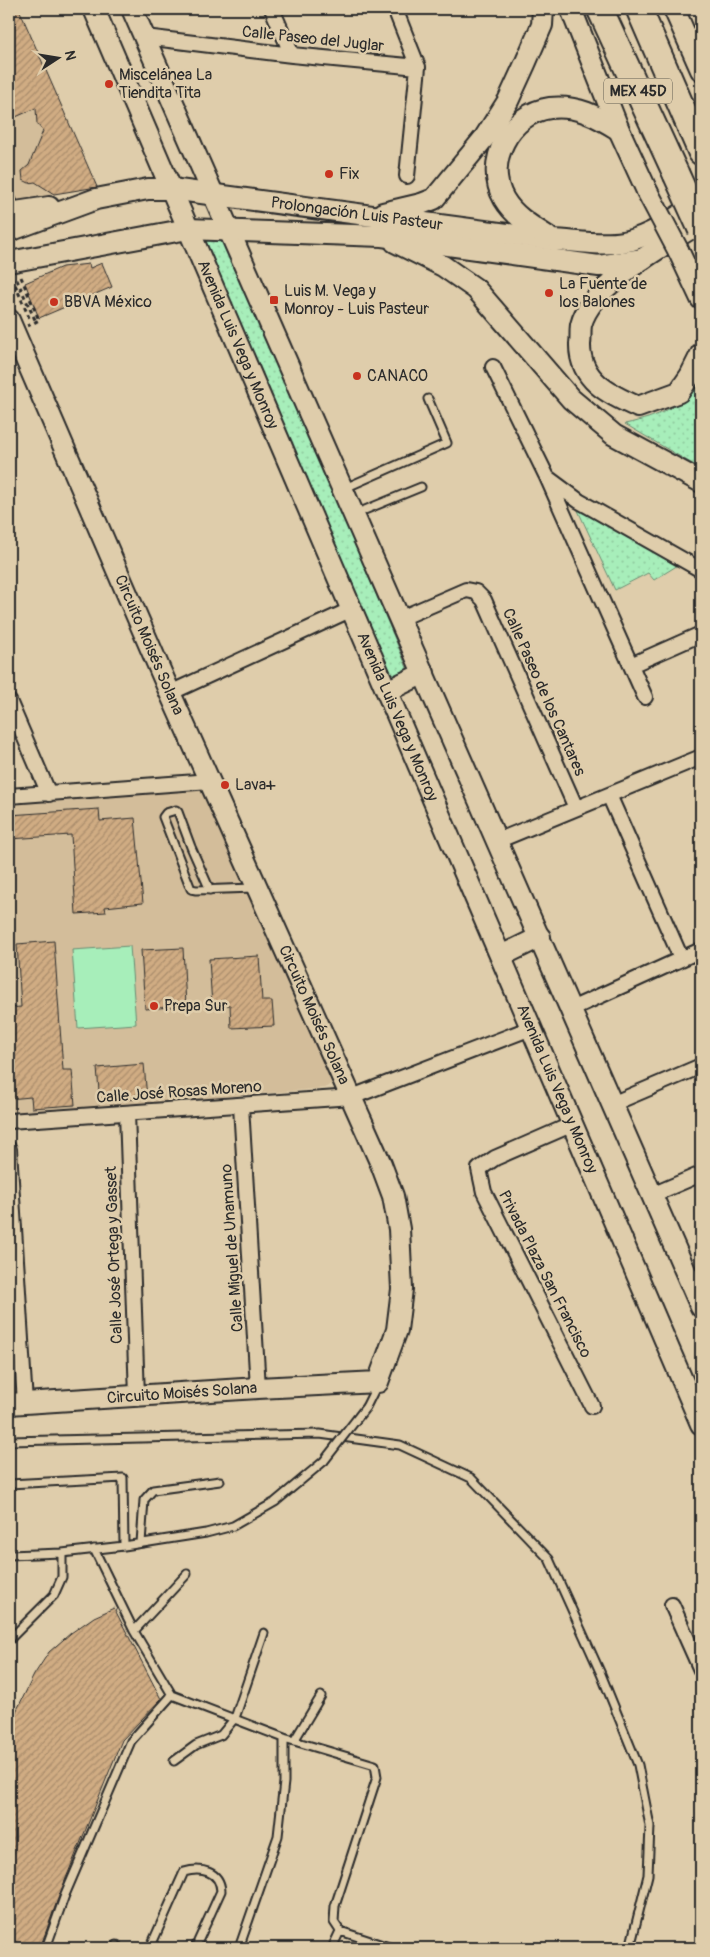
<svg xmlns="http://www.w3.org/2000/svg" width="710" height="1957" font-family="Pangolin,sans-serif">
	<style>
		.built { fill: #d3bd9a }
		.grass { fill: url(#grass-dots); stroke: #698c72 }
		.pitch { fill: #a7eeba; stroke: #698c72 }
		.building { fill: url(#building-hatch); stroke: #2b2b2b }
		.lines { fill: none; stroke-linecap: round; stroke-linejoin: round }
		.lane-casing { stroke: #2b2b2b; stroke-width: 11 }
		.street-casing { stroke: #2b2b2b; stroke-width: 18 }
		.secondary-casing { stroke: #2b2b2b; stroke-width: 24 }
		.highway-casing { stroke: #2b2b2b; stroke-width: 29 }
		.path { stroke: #2b2b2b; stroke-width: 3; stroke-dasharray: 4 4; stroke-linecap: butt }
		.lane { stroke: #dfcdab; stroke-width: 7 }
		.street { stroke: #dfcdab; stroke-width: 14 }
		.secondary { stroke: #dfcdab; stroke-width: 20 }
		.highway { stroke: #dfcdab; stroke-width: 25 }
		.lane-bridge-casing { stroke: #2b2b2b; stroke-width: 11; stroke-linecap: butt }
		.secondary-bridge-casing { stroke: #2b2b2b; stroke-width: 24; stroke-linecap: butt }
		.highway-bridge-casing { stroke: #2b2b2b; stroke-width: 29; stroke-linecap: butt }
		.path-bridge { stroke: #2b2b2b; stroke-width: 3; stroke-dasharray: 4 4; stroke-linecap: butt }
		.lane-bridge { stroke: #dfcdab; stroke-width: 7 }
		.secondary-bridge { stroke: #dfcdab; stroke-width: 20 }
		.highway-bridge { stroke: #dfcdab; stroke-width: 25 }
		.poi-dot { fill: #c8321e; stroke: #dfcdab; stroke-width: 2 }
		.labels { text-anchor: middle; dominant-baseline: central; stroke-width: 5; stroke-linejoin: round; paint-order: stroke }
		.shield { fill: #dfcdab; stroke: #615c51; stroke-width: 1 }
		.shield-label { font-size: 15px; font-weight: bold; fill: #2b2b2b }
		.street-label { font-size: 16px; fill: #2b2b2b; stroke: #dfcdab }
		.poi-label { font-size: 16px; fill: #2b2b2b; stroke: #dfcdab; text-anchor: start }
	</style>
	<defs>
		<pattern id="grass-dots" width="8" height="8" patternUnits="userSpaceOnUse" patternTransform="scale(1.25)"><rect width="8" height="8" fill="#a7eeba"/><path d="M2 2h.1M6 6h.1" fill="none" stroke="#90cca0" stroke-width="1.8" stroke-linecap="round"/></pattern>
		<pattern id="building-hatch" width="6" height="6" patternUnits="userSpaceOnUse" patternTransform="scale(1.25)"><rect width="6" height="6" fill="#d0ac83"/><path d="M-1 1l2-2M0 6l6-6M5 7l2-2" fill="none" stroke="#a98c6b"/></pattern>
	</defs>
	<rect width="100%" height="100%" fill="#dfcdab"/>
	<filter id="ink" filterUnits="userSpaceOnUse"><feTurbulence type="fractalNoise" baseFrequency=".02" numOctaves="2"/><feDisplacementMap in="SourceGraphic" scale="10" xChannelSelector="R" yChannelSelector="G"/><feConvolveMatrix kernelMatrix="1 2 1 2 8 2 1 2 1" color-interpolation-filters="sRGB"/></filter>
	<g filter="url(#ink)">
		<path class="built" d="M9 9H19L97 187 9 202Z
			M202 789 332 1078V1083L325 1088 9 1116V804Z"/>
		<path class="grass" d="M226 238 408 670 402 676H392L203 245 206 239Z
			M701 379V469L625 424C661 416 678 408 701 379Z
			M575 504 683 562 654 580 648 573 615 590Z"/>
		<path class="pitch" d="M130 946 136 1024 78 1028 72 950Z"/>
		<path class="building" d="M9 9H19L97 187 54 194 35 182 29 183 23 180 22 171 29 165 43 131 37 124 36 108 9 120Z
			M102 263 112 287 39 318 25 283 62 267 89 264 90 268Z
			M99 809 100 821 135 818 143 903 105 907 106 912 76 914 71 835 9 839V815Z
			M54 941 63 1070H72L75 1105 32 1108 31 1097 9 1099V1008L21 1007 17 944Z
			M183 948 186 1006 145 1009 141 950Z
			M259 956 262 1001H272L274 1026 231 1028 230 1005 212 1006 209 959Z
			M144 1064 147 1098 100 1102 97 1068Z
			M114 1608 161 1699 122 1740 60 1893 40 1948H9V1726L34 1675 49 1652 71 1633 94 1617Z"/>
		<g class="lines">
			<defs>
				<path id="lane" d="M9 194 16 209
					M345 488 447 443 428 399
					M355 514 421 487
					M210 890 191 847 178 812 176 810 166 813 163 817 191 889 196 890 254 888
					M366 1407 377 1385
					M9 1441 320 1434 400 1445 471 1478 549 1559 601 1674 638 1765 650 1826 648 1875 631 1944 629 1948
					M9 1484 123 1478 124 1546
					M141 1543 144 1500 153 1490 220 1481
					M94 1549 134 1631 172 1695 284 1738 375 1765 377 1777 335 1906 334 1922 340 1931 392 1948
					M9 1555 62 1553 124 1546 206 1533 233 1526 275 1502 324 1461
					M134 1631 187 1574
					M9 1640 54 1595 62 1577V1553
					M294 1741 321 1696
					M174 1761 196 1745 221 1735 235 1718 264 1633
					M46 1948 65 1895 131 1741 172 1695
					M116 1948 117 1945
					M150 1948 184 1872C201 1867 220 1871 221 1891L195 1948
					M239 1948 278 1836 284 1782V1738
					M332 1948 340 1931"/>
				<path id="street" d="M272 9 292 55
					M395 9 418 67 407 176
					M145 37 292 55 418 67
					M493 367 547 477 645 697
					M548 478 579 501 701 570
					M399 619 466 590 476 592 484 600 576 808
					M631 665 701 634
					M170 693 352 609
					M9 701 49 794
					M609 795 681 958
					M9 796 210 781
					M497 841 701 757
					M571 1009 701 950
					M612 1104 701 1066
					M241 1106 258 1388
					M127 1113 137 1396
					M9 1121 352 1097 531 1028
					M573 1124 495 1158 479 1169 484 1192 592 1406
					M9 1149 25 1403
					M652 1195 701 1174
					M672 1605 701 1670"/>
				<g id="secondary">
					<path id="s1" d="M94 9 701 1424"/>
					<path d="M132 9 701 1307"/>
					<path d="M571 9 619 130 647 191"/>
					<path d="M674 9 701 70"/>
					<path d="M9 213 49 207"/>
					<path d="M383 213 421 204 434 199 485 137 508 101 525 64 542 25 543 9"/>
					<path d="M701 222C667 244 591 284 581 325 580 331 581 338 580 344 579 380 610 395 638 407L679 392 690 376 701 354"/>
					<path id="s2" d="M9 231 96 199 148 189H171L553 240C576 241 600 246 623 242 651 237 679 216 701 200"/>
					<path d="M547 236C531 226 514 216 504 199 483 163 510 113 550 108 577 105 597 116 619 130"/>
					<path d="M395 242 443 266 476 289 571 399 614 435 701 482"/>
					<path d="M678 250 701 299"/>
					<path d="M9 262 188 229 382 236 599 266 643 259"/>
					<path id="s3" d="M9 320 170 693 381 1164 393 1196 399 1229 402 1289 397 1330 378 1382 258 1388 9 1404"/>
					<path d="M387 691 424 673"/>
					<path d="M501 956 540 937"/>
				</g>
				<path id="highway" d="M600 9 676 174
					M639 9 701 152"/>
			</defs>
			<use href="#lane" class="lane-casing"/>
			<use href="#street" class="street-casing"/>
			<use href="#secondary" class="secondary-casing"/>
			<use href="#highway" class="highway-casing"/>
			<path class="path" d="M21 277 39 320 28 326
				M9 283 17 280 36 322
				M9 291 15 304"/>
			<use href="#lane" class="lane"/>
			<use href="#street" class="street"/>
			<use href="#secondary" class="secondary"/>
			<use href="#highway" class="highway"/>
			<defs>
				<path id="lane-bridge" d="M324 1461 366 1407"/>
				<path id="secondary-bridge" d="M647 191 678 250"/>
				<path id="highway-bridge" d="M676 174 701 229"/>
			</defs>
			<use href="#lane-bridge" class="lane-bridge-casing"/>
			<use href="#secondary-bridge" class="secondary-bridge-casing"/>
			<use href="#highway-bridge" class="highway-bridge-casing"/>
			<path class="path-bridge" d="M9 270 30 320"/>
			<use href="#lane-bridge" class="lane-bridge"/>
			<use href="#secondary-bridge" class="secondary-bridge"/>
			<use href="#highway-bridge" class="highway-bridge"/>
		</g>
	</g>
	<g class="poi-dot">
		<circle cx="109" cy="84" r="5"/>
		<circle cx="329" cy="174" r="5"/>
		<circle cx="549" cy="293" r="5"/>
		<rect x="269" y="295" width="10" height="10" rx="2.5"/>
		<circle cx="54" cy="302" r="5"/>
		<circle cx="357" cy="376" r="5"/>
		<circle cx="225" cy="785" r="5"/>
		<circle cx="154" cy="1006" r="5"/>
	</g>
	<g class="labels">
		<rect class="shield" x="604" y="78.5" width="68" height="25" rx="4"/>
		<g class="shield-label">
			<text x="638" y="91">MEX 45D</text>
		</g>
		<g class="street-label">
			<text transform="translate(313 39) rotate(6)">Calle Paseo del Juglar</text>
			<text stroke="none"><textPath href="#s2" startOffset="356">Prolongación Luis Pasteur</textPath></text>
			<text stroke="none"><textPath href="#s1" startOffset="365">Avenida Luis Vega y Monroy</textPath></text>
			<text stroke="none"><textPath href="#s3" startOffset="354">Circuito Moisés Solana</textPath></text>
			<text transform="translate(544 692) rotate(66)">Calle Paseo de los Cantares</text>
			<text stroke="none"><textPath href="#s1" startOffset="770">Avenida Luis Vega y Monroy</textPath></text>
			<text stroke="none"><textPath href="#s3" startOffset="759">Circuito Moisés Solana</textPath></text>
			<text stroke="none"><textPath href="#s1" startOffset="1175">Avenida Luis Vega y Monroy</textPath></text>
			<text transform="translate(179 1092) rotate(-4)">Calle José Rosas Moreno</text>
			<text transform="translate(232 1248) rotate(-94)">Calle Miguel de Unamuno</text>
			<text transform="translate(114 1255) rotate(-92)">Calle José Ortega y Gasset</text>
			<text transform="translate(545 1274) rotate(63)">Privada Plaza San Francisco</text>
			<text transform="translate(182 1393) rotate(-4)">Circuito Moisés Solana</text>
		</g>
		<g class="poi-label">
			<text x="119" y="75">Miscelánea La<tspan x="119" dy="18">Tiendita Tita</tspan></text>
			<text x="339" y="174">Fix</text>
			<text x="559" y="284">La Fuente de<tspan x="559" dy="18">los Balones</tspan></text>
			<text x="284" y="291">Luis M. Vega y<tspan x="284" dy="18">Monroy - Luis Pasteur</tspan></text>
			<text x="64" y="302">BBVA México</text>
			<text x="367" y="376">CANACO</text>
			<text x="235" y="785">Lava+</text>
			<text x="164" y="1006">Prepa Sur</text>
		</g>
	</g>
	<rect width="710" height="1957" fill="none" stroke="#dfcdab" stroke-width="30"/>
	<rect x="15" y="15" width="680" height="1927" fill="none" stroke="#2b2b2b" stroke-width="2" filter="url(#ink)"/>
	<g transform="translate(58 58) rotate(78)" stroke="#dfcdab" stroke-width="4" paint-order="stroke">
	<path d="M0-4L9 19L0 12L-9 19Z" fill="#2b2b2b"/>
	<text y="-8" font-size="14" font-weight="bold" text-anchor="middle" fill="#2b2b2b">N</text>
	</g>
</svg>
